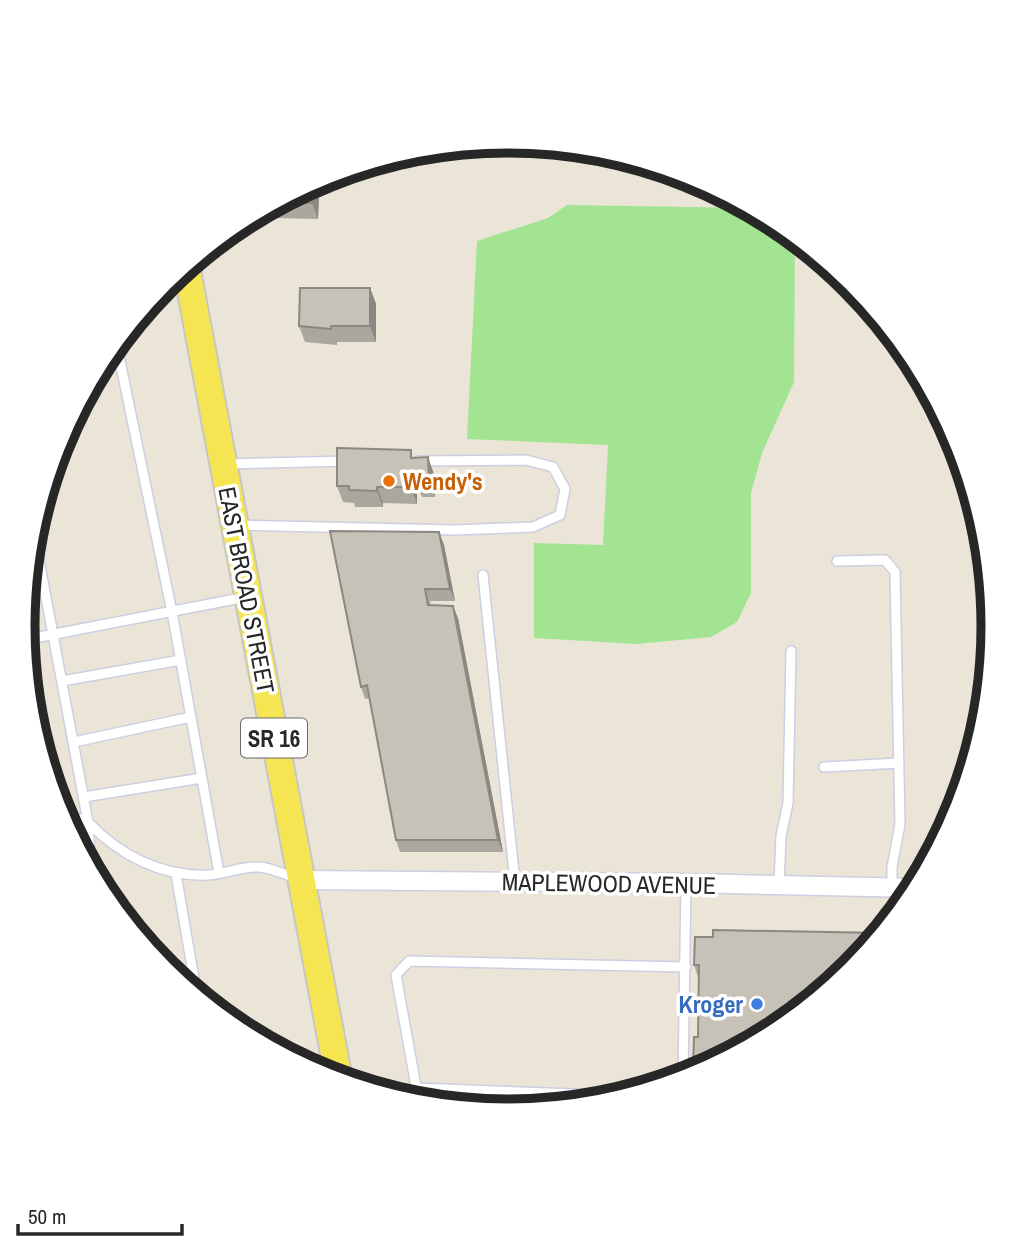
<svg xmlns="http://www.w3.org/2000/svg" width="1017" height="1252" font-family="'Archivo Narrow',sans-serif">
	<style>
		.green { fill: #a2e492 }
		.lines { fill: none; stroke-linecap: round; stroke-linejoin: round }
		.service-casing { stroke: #cdcee1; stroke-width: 12 }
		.minor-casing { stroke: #cdcee1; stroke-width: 21 }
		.primary-casing { stroke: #c7c7c7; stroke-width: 30 }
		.service { stroke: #fff; stroke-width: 9 }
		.minor { stroke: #fff; stroke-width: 18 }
		.primary { stroke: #f5e553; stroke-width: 26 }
		.wall { fill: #aaa79e }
		.shaded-wall { fill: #8b8881 }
		.building { fill: #c6c2b8; stroke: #8b8881; stroke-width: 2 }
		.food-dot { fill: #e8710a; stroke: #fff; stroke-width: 2.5 }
		.shop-dot { fill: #3f7fe0; stroke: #fff; stroke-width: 2.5 }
		.labels { text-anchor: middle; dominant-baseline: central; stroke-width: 7; stroke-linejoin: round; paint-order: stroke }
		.shield { fill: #fff; stroke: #686868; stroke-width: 2 }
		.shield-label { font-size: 23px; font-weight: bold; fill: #272727 }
		.food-label { font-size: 24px; font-weight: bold; fill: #c56008; stroke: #fff; text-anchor: start }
		.street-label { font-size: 24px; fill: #272727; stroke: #fff }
		.shop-label { font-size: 24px; font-weight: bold; fill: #366cbe; stroke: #fff; text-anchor: end }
		.rim { fill: none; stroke: #272727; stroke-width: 9 }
	</style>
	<rect width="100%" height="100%" fill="#ebe5d8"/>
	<path class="green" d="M567 205 752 208 779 222 795 236 794 382 762 453 751 493V593L737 622 711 637 637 644 534 638V543L603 545 608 445 467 439 477 241 548 218Z"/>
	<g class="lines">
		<defs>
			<path id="service" d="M116 342 172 612 219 873
				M225 464 348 461
				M236 525 454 530 533 527 560 515 565 489 553 467 526 460 418 461
				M33 528 88 822C119 855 162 877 208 875 224 874 240 867 256 867 269 866 285 875 298 879
				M837 561 885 560 895 572 900 824 892 867V888
				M483 575 515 882
				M24 640 246 597
				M62 681 181 660
				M74 742 191 717
				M824 767 899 763
				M84 797 202 778
				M60 812 88 822 91 871
				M176 874 197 996
				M779 885 781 836 788 803 791 651
				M683 1078 686 883
				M416 1088 625 1096
				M419 1103 396 975 409 961 686 967"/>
			<path id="minor" d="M301 880 686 883 917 888"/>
			<path id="primary" d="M186 265 339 1080"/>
		</defs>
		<use href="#service" class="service-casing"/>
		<use href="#minor" class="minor-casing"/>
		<use href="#primary" class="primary-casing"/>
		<use href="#service" class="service"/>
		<use href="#minor" class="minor"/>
		<use href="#primary" class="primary"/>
	</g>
	<path class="wall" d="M314 182 319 195 318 219 272 218 268 206Z
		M370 288 376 304V342H337V345L305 342 299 326Z
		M414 458 434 474 435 497H422L419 489H417V504L383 503V507H355L354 503 343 502 337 486Z
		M439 532 444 545 455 601H430L431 605 458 618 503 852H400L396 840 370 698 365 699 361 687Z
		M695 937 778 1030 696 1074 693 1066 698 1037V977L694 965Z"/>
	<path class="shaded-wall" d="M313 182H314L319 195 318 219 312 203Z
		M370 288 376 304V342L370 326Z
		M428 457 434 474 435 497 429 481Z
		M411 473 417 489V504L411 487Z
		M377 487 383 503V507L377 491Z
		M439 532 444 545 455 601 450 589Z
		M453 606 458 618 503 852 498 840Z"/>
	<path class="building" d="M313 182 312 203 276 202Z
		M300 288H370V326H331V329L299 326Z
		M337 448 411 450V458L428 457 429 481 416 480V473H411V487H377V491L349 490V486H337Z
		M330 531 439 532 450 589H425L428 605 453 606 498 840H396L367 685 361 687Z
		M713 930 882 933 852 970 778 1030 701 1071V1066H693L694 1037H698L699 965H694L695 937H713Z"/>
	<circle class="food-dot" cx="389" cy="481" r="7"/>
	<circle class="shop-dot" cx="757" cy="1004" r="7"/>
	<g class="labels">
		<rect class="shield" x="241" y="718.5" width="66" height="39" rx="5"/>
		<g class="shield-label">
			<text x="274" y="738">SR 16</text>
		</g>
		<g class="food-label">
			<text x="403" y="481">Wendy's</text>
		</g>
		<g class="street-label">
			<text transform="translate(247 590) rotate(79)">EAST BROAD STREET</text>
			<text transform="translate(609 883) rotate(1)">MAPLEWOOD AVENUE</text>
		</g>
		<g class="shop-label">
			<text x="743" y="1004">Kroger</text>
		</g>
	</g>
	<path d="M0 0H1017V1252H0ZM35 626a473 473 0 1 1 946 0a473 473 0 1 1-946 0Z" fill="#fff" fill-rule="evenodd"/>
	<path class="rim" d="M35 626a473 473 0 1 1 946 0a473 473 0 1 1-946 0Z"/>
	<path d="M18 1224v10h164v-10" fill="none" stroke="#272727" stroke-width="3.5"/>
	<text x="28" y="1224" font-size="21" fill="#272727" stroke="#ffffff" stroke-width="5" paint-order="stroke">50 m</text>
</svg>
